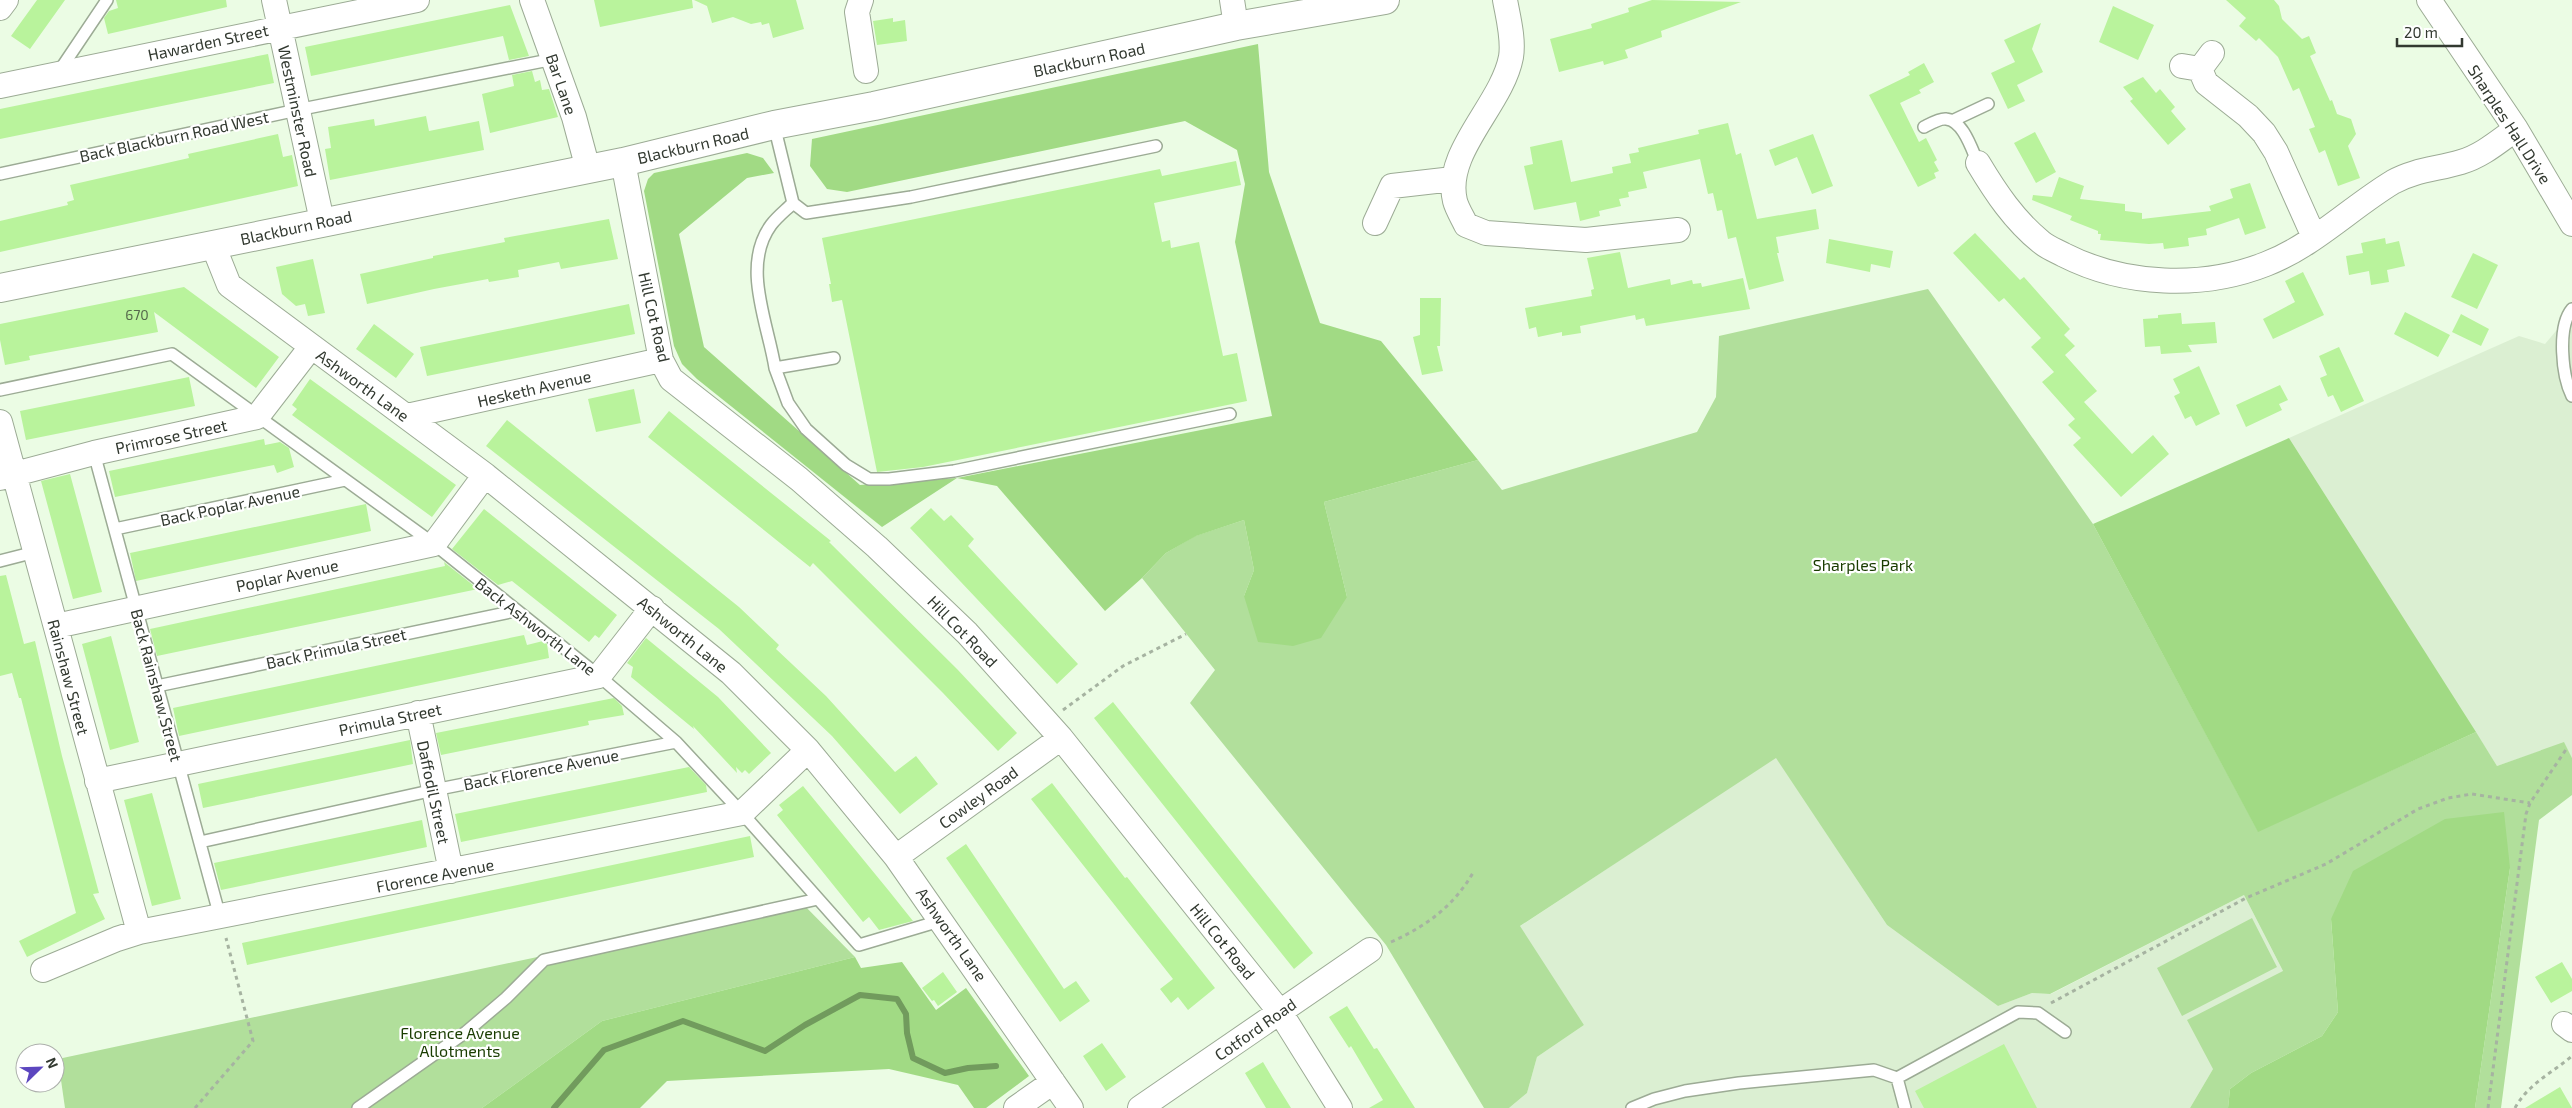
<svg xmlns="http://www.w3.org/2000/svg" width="2572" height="1108" font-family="'Exo 2',sans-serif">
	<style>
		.built { fill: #dbefd2 }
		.green { fill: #b1df9b }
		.forest { fill: #a1da84 }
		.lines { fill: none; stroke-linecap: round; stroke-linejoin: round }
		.stream { stroke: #719b5d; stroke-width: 6 }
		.building { fill: #b9f39c }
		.lane-casing { stroke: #9cab95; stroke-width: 14 }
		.street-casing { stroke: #9cab95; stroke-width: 26 }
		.highway-casing { stroke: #9cab95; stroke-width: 30 }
		.path { stroke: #a6b3a1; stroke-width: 3; stroke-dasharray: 4 4; stroke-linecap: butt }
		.lane { stroke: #fff; stroke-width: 11 }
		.street { stroke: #fff; stroke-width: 24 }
		.highway { stroke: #fff; stroke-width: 28 }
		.labels { text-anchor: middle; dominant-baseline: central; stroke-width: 4.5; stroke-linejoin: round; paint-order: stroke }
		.number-label { font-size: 14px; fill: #54684b }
		.street-label { font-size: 16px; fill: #323930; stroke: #fff }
		.park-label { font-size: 16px; fill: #193c00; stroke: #fff }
	</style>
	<rect width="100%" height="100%" fill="#ebfce4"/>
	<path class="built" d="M2572 312V758L2564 743 2497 766 2289 438 2519 336 2545 344Z
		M1776 757 1887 925 1998 1006 2032 993 2051 994 2244 895 2308 1020 2213 1069 2190 1108H1509L1527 1093 1537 1057 1584 1025 1519 927Z"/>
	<path class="green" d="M1928 289 2093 524 2258 831 2476 732 2497 766 2564 742 2572 758V795L2539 820 2501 1108H2475L2510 868 2331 919 2338 1012 2322 1036 2251 1073 2230 1089 2228 1108H2190L2213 1069 2187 1020 2283 971 2244 895 2050 994 2032 993 1998 1006 1887 925 1776 758 1520 926 1584 1025 1537 1057 1527 1093 1509 1108H1484L1386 945 1190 703 1215 670 1142 578 1166 553 1195 536 1244 520 1254 570 1244 596 1347 597 1324 502 1478 460 1502 490 1697 432 1716 397 1719 336Z
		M800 901 855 957 602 1021 482 1108H65L58 1059Z
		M2252 918 2277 967 2182 1016 2157 968Z"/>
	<path class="forest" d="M1258 44 1269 172 1320 323 1381 341 1478 460 1324 502 1347 597 1321 638 1293 646 1258 642 1244 596 1254 570 1244 520 1196 536 1166 553 1142 578 1105 611 997 486 957 478 882 527 697 379 682 364 674 346 644 191 648 179 654 173 747 153 763 158 774 173 747 178 679 234 704 347 860 485 957 478 1272 416 1235 242 1245 184 1237 150 1185 121 847 192 827 189 810 166 812 139Z
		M2289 438 2476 732 2258 832 2093 524Z
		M2504 812 2510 868 2475 1108H2228L2230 1089 2251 1073 2322 1036 2338 1012 2331 919 2353 871 2445 819Z
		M855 957 861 968 902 962 936 1010 966 988 1029 1076 986 1108H974L958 1085 889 1069 667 1081 640 1108H482L602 1021Z"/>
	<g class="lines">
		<path class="stream" d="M554 1108 604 1050 683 1021 765 1051 805 1025 860 995 897 999 906 1014 907 1033 913 1058 945 1073 968 1068 996 1066"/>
	</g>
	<path class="building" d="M37 0H65L30 49 11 36Z
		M116 0H226L227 7 108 34 104 18 109 11 118 8Z
		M594 0H692L693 8 600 27Z
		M694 0H796L804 29 773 38 769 23 762 25 761 22 751 24 733 17 712 23 707 6Z
		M1652 0 1741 2 1661 31 1662 37 1625 50 1628 58 1604 65 1603 61 1559 72 1550 39 1592 28 1591 24 1629 12 1628 8Z
		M2226 0H2274L2279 6 2282 19 2302 39 2309 36 2316 53 2310 56 2330 101 2332 100 2337 114 2351 119 2356 134 2348 146 2360 178 2338 186 2325 150 2319 153 2309 129 2315 127 2299 88 2293 91 2278 57 2259 38 2256 41 2239 26 2246 18Z
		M510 5 529 56 509 60 503 36 311 76 305 47Z
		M2113 6 2154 25 2138 60 2099 42Z
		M893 18V22L905 20 907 41 877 45 873 21Z
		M2041 23 2032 49 2043 72 2017 85 2025 101 2008 109 1991 73 2015 62 2004 40Z
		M268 54 274 83 0 139V109Z
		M1924 63 1934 82 1919 90 1921 93 1900 103 1919 142 1926 138 1937 160 1934 162 1939 171 1934 173 1936 178 1918 187 1869 95 1910 75 1908 72Z
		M532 71 535 82 540 80 542 90 549 89 558 117 490 133 482 94 514 86 512 75Z
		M2143 77 2156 93 2160 89 2175 107 2171 111 2186 129 2168 145 2130 101 2133 99 2123 87Z
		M426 116 429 131 479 121 484 150 330 180 325 149 331 148 328 127 374 119 375 126Z
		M1728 123 1736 155 1741 153 1757 219 1816 209 1819 229 1776 237 1779 253H1777L1784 281 1749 290 1736 237 1728 239 1722 210 1717 211 1713 193 1708 194 1700 159 1643 172 1647 188 1628 192 1629 197 1619 199 1621 206 1599 211 1600 216 1580 221 1576 202 1534 210 1524 166 1533 164 1530 147 1562 140 1571 182 1613 173 1612 167 1631 163 1629 154 1639 152 1638 148 1699 134 1698 130Z
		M2035 132 2056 172 2036 183 2014 143Z
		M278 134 283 157 292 155 298 186 0 252V221L68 205 67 202 74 200 70 185 189 158 188 154Z
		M1813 134 1833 186 1812 194 1797 157 1775 166 1769 150Z
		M1236 161 1241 185 1154 203 1162 242 1170 240 1171 248 1199 242 1223 356 1237 353 1247 401 923 467 877 472 842 300 832 302 829 284H831L822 238 1160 169 1162 176Z
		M2059 177 2084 186 2080 199 2125 204V211L2142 213V219L2211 211 2209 206 2233 198 2230 189 2250 183 2266 228 2245 235 2239 218 2206 229 2207 235 2188 238 2189 246 2164 249 2163 243 2149 244 2100 240 2101 234H2098V231L2070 220 2072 216 2032 200 2033 195 2052 197Z
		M609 219 618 259 561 269 559 262 518 270 519 277 489 282 488 279 434 289 367 304 360 274 433 258V256L505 242 504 238Z
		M1975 233 2020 280 2024 277 2070 329 2064 335 2075 346 2065 355 2097 391 2084 402 2132 454 2153 435 2169 454 2121 497 2073 445 2081 438 2068 425 2075 419 2042 382 2054 372 2031 347 2041 338 2004 298 1999 302 1953 253Z
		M2385 238 2386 244 2399 241 2405 266 2387 270 2389 282 2371 285 2369 271 2349 275 2346 256 2363 253 2361 243Z
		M1829 239 1893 251 1890 268 1871 264 1870 272 1826 263Z
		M1620 252 1628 288 1670 279 1671 285 1692 280 1693 284 1701 283 1702 287 1743 278 1750 309 1646 326 1644 318 1636 320 1635 315 1580 326 1581 333 1562 336V332L1538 337 1536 327 1529 329 1525 308 1592 296 1591 290 1594 289 1587 258Z
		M2473 253 2498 265 2477 309 2451 297Z
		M313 259 325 313 308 316 305 304 296 306 282 294 276 267Z
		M2303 272 2324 315 2273 339 2263 319 2295 302 2285 281Z
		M184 287 279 357 256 388 154 312 158 332 29 356 30 360 5 365 0 340V324Z
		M1420 298H1441L1440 346H1437L1443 371 1422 375 1413 337 1420 335Z
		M629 304 635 334 427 376 420 347Z
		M2405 312 2450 335 2438 357 2394 334Z
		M2181 313 2182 324 2215 322 2217 343 2188 345 2192 352 2161 354 2160 346 2145 347 2143 319 2158 318V315Z
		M2461 314 2489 329 2481 346 2452 332Z
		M374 324 414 354 396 378 356 349Z
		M2339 347 2364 401 2341 412 2333 395 2328 397 2320 378 2327 375 2319 356Z
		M2199 366 2220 414 2196 426 2191 416 2185 419 2174 396 2180 393 2173 379Z
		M189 377 195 406 26 440 20 411Z
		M310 379 456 485 432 517 292 415 297 409 292 405Z
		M2280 385 2288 400 2279 404 2282 410 2246 427 2236 405Z
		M634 389 641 423 596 432 588 399Z
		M669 411 831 541 829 542 957 669 1017 733 998 751 943 693 813 563 810 567 648 437Z
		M507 420 739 607 779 645 776 649 826 696 895 772 916 756 938 784 900 814 832 736 719 629 486 446Z
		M264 439 265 445 280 442 289 448 294 467 277 473 274 465 115 497 109 471Z
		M70 474 102 592 73 599 41 481Z
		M366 504 371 531 136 581 130 553Z
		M931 508 944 521 951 515 974 539 968 546 1078 664 1057 684 910 528Z
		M484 509 617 615 599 638 595 635 589 642 512 581 498 585 452 549Z
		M444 562 478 589 157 656 150 629 445 566Z
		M6 575 24 644 35 641 62 756 99 893 93 894 105 919 27 957 19 941 76 913 21 698H19L12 673 0 676V576Z
		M524 635 527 645 543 641 547 644 549 658 179 736 173 708Z
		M111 636 139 742 110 750 82 644Z
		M646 638 718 697 771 753 749 774 745 770 742 773 736 767 737 773 693 726 694 729 631 677 633 667 627 663Z
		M614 698 622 706 624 715 588 721 589 725 441 755 436 733Z
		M1113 702 1313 953 1294 969 1094 718Z
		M410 740 413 764 203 808 198 784Z
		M689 767 706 785 707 792 461 842 455 814Z
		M1052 783 1125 878 1127 877 1215 988 1188 1010 1178 997 1171 1003 1160 989 1173 979 1031 799Z
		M803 786 889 891 913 921 879 930 869 917 863 922 777 815 783 810 779 805Z
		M152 793 181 899 152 906 124 800Z
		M422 820 427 847 221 890 214 863Z
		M750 836 754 857 247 965 242 943Z
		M966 844 1064 989 1076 981 1090 1001 1060 1022 946 858Z
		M2562 962 2572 979V991L2551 1003 2535 977Z
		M943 972 957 992 938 1006 934 1000 932 1001 922 988Z
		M1347 1006 1374 1049 1377 1048 1415 1108H1369L1383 1100 1351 1046 1349 1048 1329 1017Z
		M1102 1043 1126 1077 1106 1091 1083 1056Z
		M2004 1044 2037 1108H1924L1915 1091Z
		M1263 1062 1273 1079 1291 1108H1266L1245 1073Z
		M2560 1087 2572 1108H2525Z"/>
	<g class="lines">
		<defs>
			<path id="lane" d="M58 73 107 0
				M1954 120 1988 104
				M774 125 793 203 806 213 911 197 1156 146
				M1924 127C1930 124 1940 118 1946 119 1963 120 1972 150 1978 163
				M0 174 297 110 554 59
				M793 203C786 210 777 217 771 225 741 266 768 323 775 368L834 358
				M2572 309C2557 327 2562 376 2572 396
				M775 368 788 403 806 429 846 465 869 479H889L954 471 1230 414
				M0 390 172 354 434 544 599 676 676 742 742 813 859 945 943 920
				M94 453 220 917
				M115 529 345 480
				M0 561 35 552
				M157 686 515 611
				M200 842 434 790 676 742
				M1897 1078 1905 1108
				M358 1108 466 1032 506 998 544 960 818 899
				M1632 1108 1654 1099 1685 1091 1739 1083 1874 1070 1897 1078 2018 1012 2038 1013 2065 1032"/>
			<path id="street" d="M274 0 322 221
				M532 0 574 117 588 169
				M861 0 857 12 866 71
				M1232 0 1236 26
				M1505 0C1508 17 1514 39 1511 57 1502 105 1443 152 1455 201 1457 209 1463 218 1466 225L1486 233 1586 240 1678 230
				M2429 0 2516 129 2572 224
				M0 8 6 0
				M2182 66 2200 69 2212 53
				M2200 69 2206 83 2248 116 2264 133 2276 152 2314 237
				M0 86 417 0
				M623 162 661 360 671 379 799 479 877 547 967 633 1061 738 1280 1012 1340 1108
				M1978 163C1996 193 2014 220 2041 242 2048 248 2057 251 2064 255 2125 286 2203 289 2266 264 2313 246 2350 208 2393 182 2414 170 2438 169 2461 162 2482 156 2499 141 2516 129
				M1375 223 1392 186 1453 179
				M213 245 229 285 485 475 731 673 808 750 896 857 1071 1108
				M407 416 661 360
				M0 422 139 932
				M0 478 94 453 257 417 311 347
				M56 626 434 544 485 475
				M418 713 451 871
				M97 781 599 676 652 608
				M896 857 1061 738
				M43 970 117 939 139 932 742 813 808 750
				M2564 1024 2572 1030
				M1016 1108 1053 1082
				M1140 1108 1370 950"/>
			<path id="highway" d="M0 288 623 162 774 125 874 106 1236 26 1385 0"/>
		</defs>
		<use href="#lane" class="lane-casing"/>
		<use href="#street" class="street-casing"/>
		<use href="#highway" class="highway-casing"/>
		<path class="path" d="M1063 710 1123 666 1186 634
			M1391 942C1427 926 1455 905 1474 871
			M2051 1003 2246 898 2326 864 2418 809 2448 798 2472 794 2530 803
			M195 1108 253 1041 226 938
			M2488 1108 2526 814 2530 803 2567 748
			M2515 1108C2528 1084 2552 1073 2572 1056"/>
		<use href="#lane" class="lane"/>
		<use href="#street" class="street"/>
		<use href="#highway" class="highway"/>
	</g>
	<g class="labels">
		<g class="number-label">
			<text x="137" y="314">670</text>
		</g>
		<g class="street-label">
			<text transform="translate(208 42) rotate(-12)">Hawarden Street</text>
			<text transform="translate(1089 59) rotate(-12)">Blackburn Road</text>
			<text transform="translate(562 84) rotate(71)">Bar Lane</text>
			<text transform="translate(298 111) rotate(78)">Westminster Road</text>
			<text transform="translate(2510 124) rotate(57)">Sharples Hall Drive</text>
			<text transform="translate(174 136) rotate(-12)">Back Blackburn Road West</text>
			<text transform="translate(693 145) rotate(-13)">Blackburn Road</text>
			<text transform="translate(296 227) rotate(-12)">Blackburn Road</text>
			<text transform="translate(655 317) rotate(77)">Hill Cot Road</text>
			<text transform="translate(363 385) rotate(36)">Ashworth Lane</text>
			<text transform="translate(534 388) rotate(-13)">Hesketh Avenue</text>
			<text transform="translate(171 436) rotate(-12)">Primrose Street</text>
			<text transform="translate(230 505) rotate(-12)">Back Poplar Avenue</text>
			<text transform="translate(287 575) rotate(-12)">Poplar Avenue</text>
			<text transform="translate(536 626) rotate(38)">Back Ashworth Lane</text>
			<text transform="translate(963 631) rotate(46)">Hill Cot Road</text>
			<text transform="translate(683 634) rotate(39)">Ashworth Lane</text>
			<text transform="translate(336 648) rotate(-12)">Back Primula Street</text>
			<text transform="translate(69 677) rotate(75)">Rainshaw Street</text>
			<text transform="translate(157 685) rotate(75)">Back Rainshaw Street</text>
			<text transform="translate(390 719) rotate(-12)">Primula Street</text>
			<text transform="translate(541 769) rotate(-11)">Back Florence Avenue</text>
			<text transform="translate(434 792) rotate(78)">Daffodil Street</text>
			<text transform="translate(978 797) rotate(-36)">Cowley Road</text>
			<text transform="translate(435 875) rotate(-11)">Florence Avenue</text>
			<text transform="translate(952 934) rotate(55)">Ashworth Lane</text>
			<text transform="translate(1223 941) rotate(51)">Hill Cot Road</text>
			<text transform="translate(1255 1029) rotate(-35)">Cotford Road</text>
		</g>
		<g class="park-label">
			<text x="1863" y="564">Sharples Park</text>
			<text x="460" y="1032">Florence Avenue<tspan x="460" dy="18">Allotments</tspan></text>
		</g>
	</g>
	<g transform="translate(40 1068) rotate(67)"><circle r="24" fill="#ffffff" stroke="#adb0ac"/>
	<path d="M0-4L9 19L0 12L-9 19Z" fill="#5c46bf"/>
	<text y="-8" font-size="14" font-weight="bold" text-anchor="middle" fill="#323930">N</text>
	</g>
	<path d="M2397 38v8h65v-8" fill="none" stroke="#323930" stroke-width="2.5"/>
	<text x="2404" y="38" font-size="15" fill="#323930" stroke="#ffffff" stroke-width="4" paint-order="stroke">20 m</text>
</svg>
